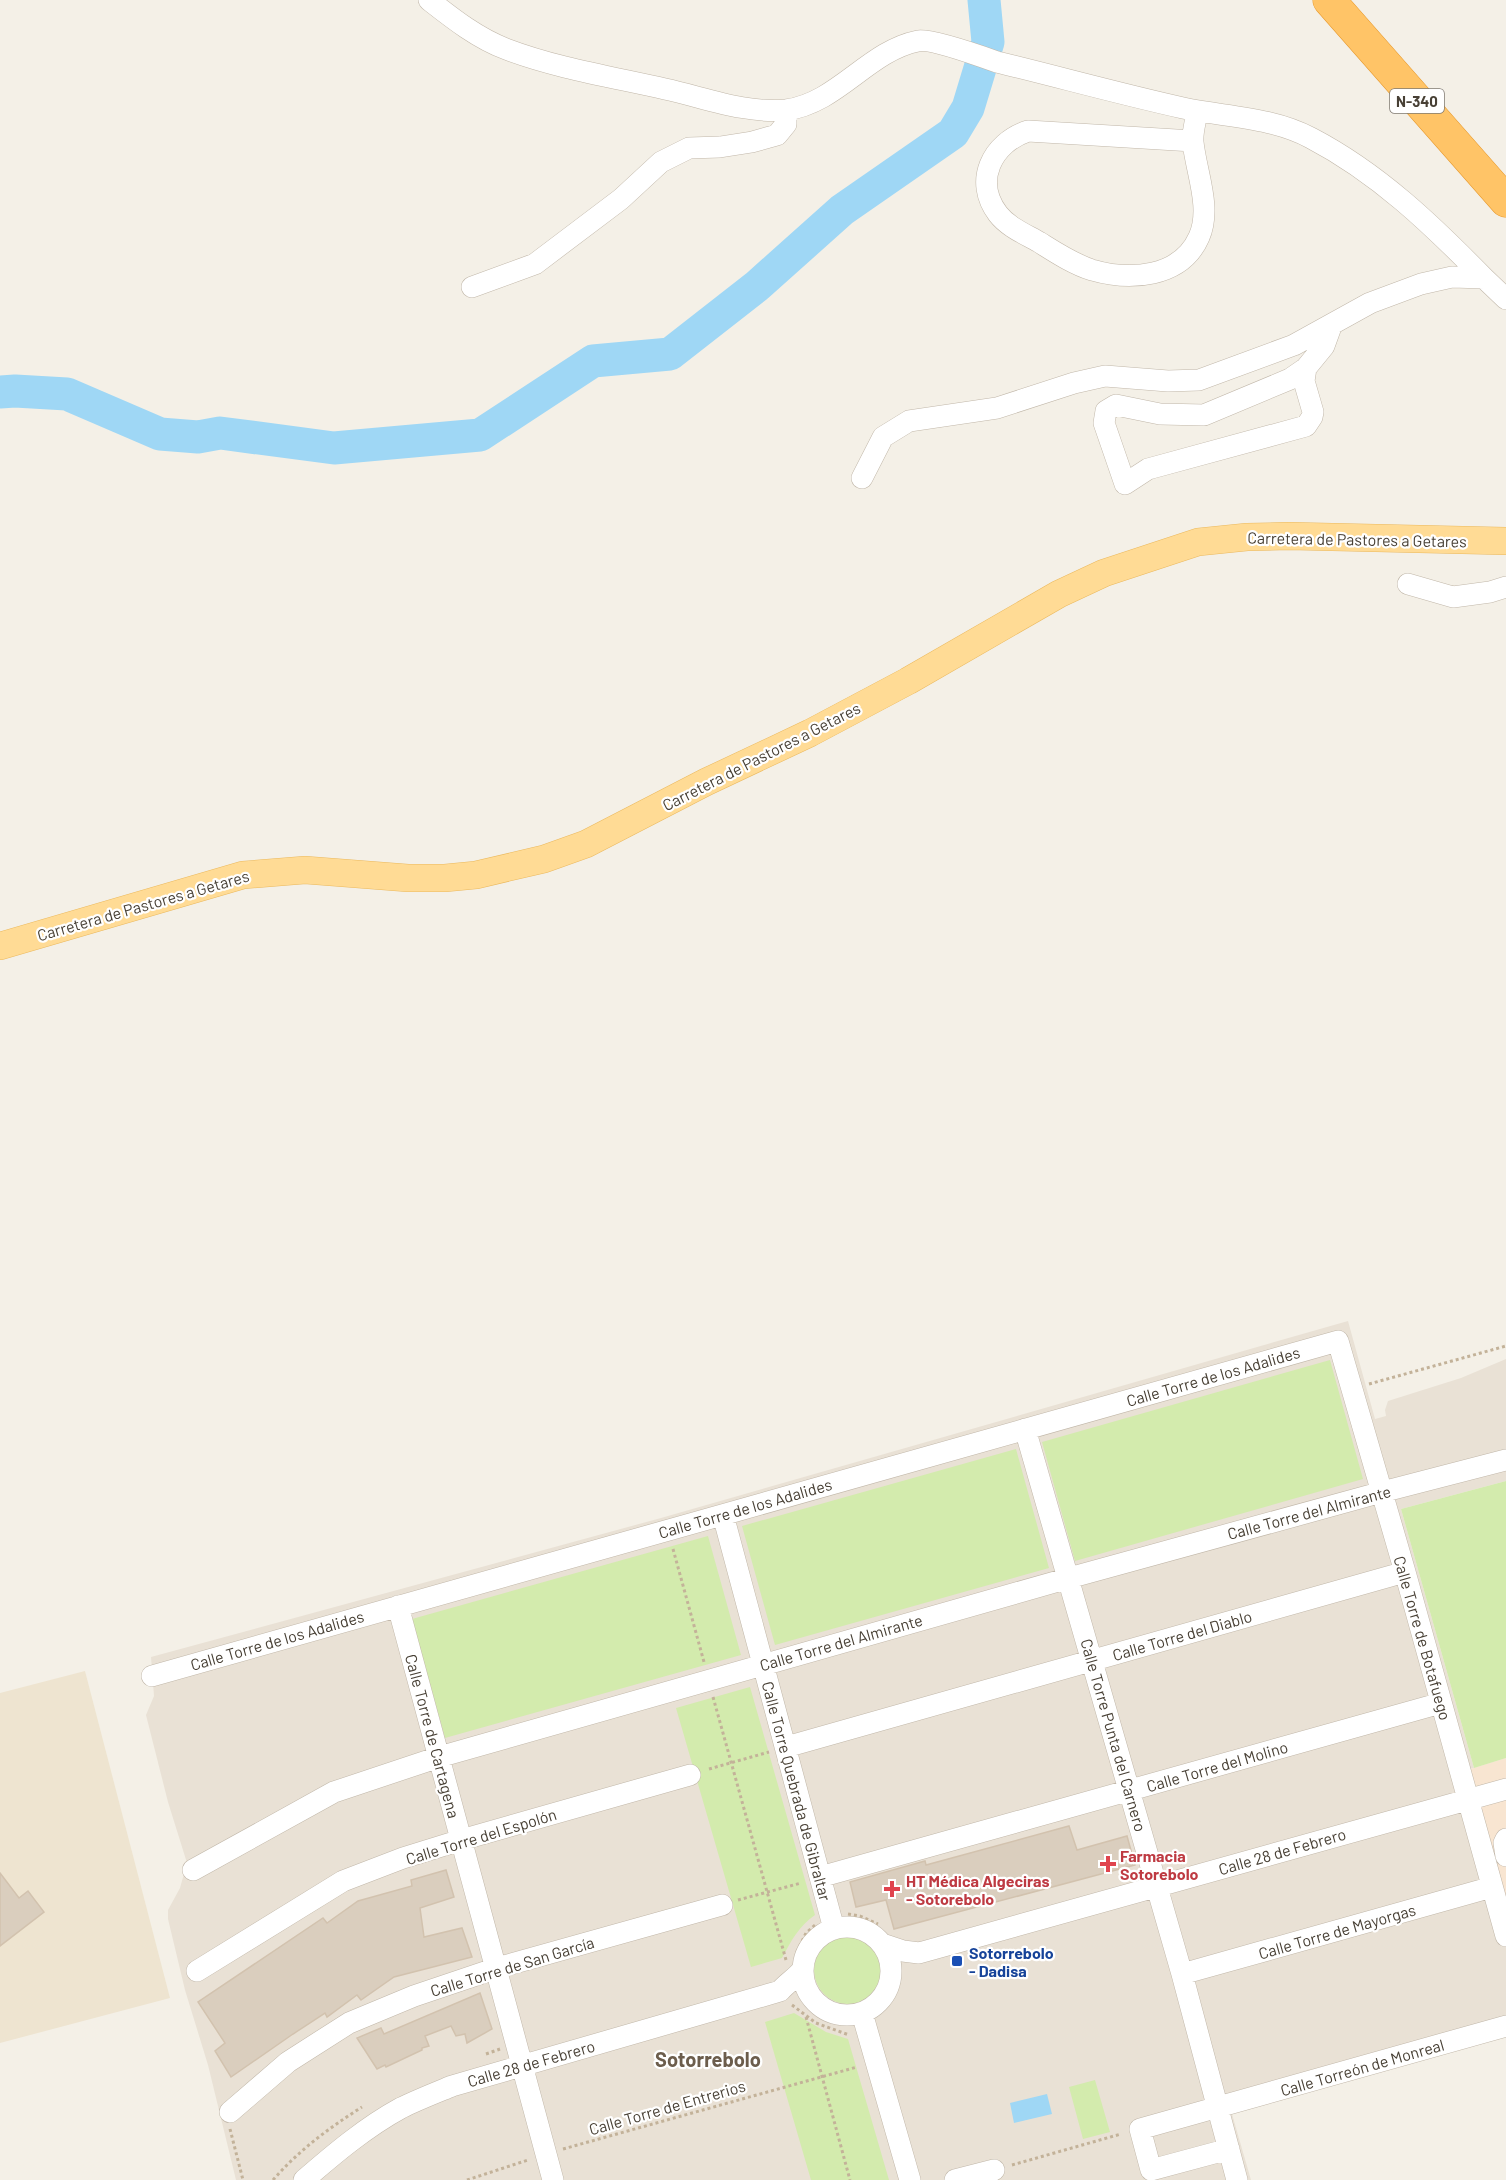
<svg xmlns="http://www.w3.org/2000/svg" width="1506" height="2180" font-family="Barlow,sans-serif">
	<style>
		.residential { fill: #e9e1d5 }
		.commercial { fill: #f8e5d1 }
		.education { fill: #eee4d0 }
		.green { fill: #d3ebad }
		.water { fill: #9fd7f5 }
		.lines { fill: none; stroke-linecap: round; stroke-linejoin: round }
		.river { stroke: #9fd7f5; stroke-width: 33 }
		.building { fill: #dacebe; stroke: #d2c2ae; stroke-width: 1.5 }
		.minor-casing { stroke: #c1b7a9; stroke-width: 22 }
		.major-casing { stroke: #ebb95e; stroke-width: 28 }
		.highway-casing { stroke: #e7992e; stroke-width: 33 }
		.path { stroke: #c3b299; stroke-width: 3; stroke-dasharray: 3 3; stroke-linecap: butt }
		.minor { stroke: #fff; stroke-width: 21 }
		.major { stroke: #ffdb95; stroke-width: 27 }
		.highway { stroke: #ffc467; stroke-width: 32 }
		.health-dot { fill: #e0444e; stroke: #fff; stroke-width: 2 }
		.transit-dot { fill: #1a4fb4; stroke: #fff; stroke-width: 2 }
		.labels { text-anchor: middle; dominant-baseline: central; stroke-width: 4.5; stroke-linejoin: round; paint-order: stroke }
		.shield { fill: #fff; stroke: #7f7972; stroke-width: 1.5 }
		.shield-label { font-size: 15px; font-weight: bold; fill: #484035 }
		.street-label { font-size: 16px; fill: #484035; stroke: #fff }
		.health-label { font-size: 16px; font-weight: bold; fill: #be3a42; stroke: #fff; text-anchor: start }
		.transit-label { font-size: 16px; font-weight: bold; fill: #164399; stroke: #fff; text-anchor: start }
		.quarter-label { font-size: 20px; font-weight: bold; fill: #6c5d4c; stroke: #fff }
	</style>
	<rect width="100%" height="100%" fill="#f4f0e7"/>
	<path class="residential" d="M1348 1321 1375 1419 1386 1416 1385 1410 1388 1401 1461 1378 1506 1359V1481L1401 1509 1474 1768 1461 1772 1506 1936V2035L1232 2114 1251 2180H236L208 2065 185 1990 168 1919V1910L180 1888 187 1863 168 1802 146 1715 154 1696 151 1657 661 1518Z"/>
	<path class="commercial" d="M1506 1758V1936L1461 1772Z"/>
	<path class="education" d="M85 1671 170 1998 0 2043V1693Z"/>
	<path class="green" d="M1330 1360 1363 1479 1075 1561 1042 1442Z
		M1016 1449 1049 1568 775 1645 742 1526Z
		M1506 1481V1758L1474 1768 1401 1509Z
		M708 1536 741 1655 445 1738 412 1619Z
		M750 1687 815 1915C799 1926 791 1941 782 1958L751 1967 676 1708Z
		M814 1970a34 34 0 1 1 68 0a34 34 0 1 1-68 0Z
		M794 2013 826 2032 848 2039 889 2180H811L765 2022Z
		M1095 2080 1110 2132 1083 2139 1069 2087Z"/>
	<path class="water" d="M1047 2094 1052 2114 1014 2123 1010 2103Z"/>
	<g class="lines">
		<path class="river" d="M0 392 15 391 67 394 160 434 198 437 220 433 334 448 480 435 593 361 670 354 757 286 842 210 953 133 968 108 988 42 984 0"/>
	</g>
	<path class="building" d="M1069 1826 1077 1850 1127 1836 1135 1865 894 1929 886 1900 856 1907 850 1882 925 1861 926 1865Z
		M446 1870 454 1897 420 1908 424 1937 462 1928 472 1957 394 1977 361 2000 357 1995 327 2017 325 2013 293 2034 231 2077 215 2051 225 2043 198 2002 323 1918 327 1923 358 1901 412 1886 411 1880Z
		M0 1873 19 1898 28 1891 44 1912 0 1946Z
		M480 1993 492 2029 467 2043 465 2034 456 2036 451 2026 425 2036 429 2046 422 2048V2050L386 2067 385 2065 377 2069 357 2038 381 2028 384 2034Z"/>
	<g class="lines">
		<defs>
			<path id="minor" d="M429 0C452 18 477 38 506 49 556 68 612 77 665 89 703 97 746 114 786 110 838 103 868 51 918 41 930 38 983 57 997 62 1059 77 1120 94 1183 108 1225 117 1272 117 1311 138 1378 173 1431 224 1484 278
				M1193 141 1028 131C992 143 973 181 998 214 1008 227 1025 234 1039 242 1055 252 1073 264 1092 270 1130 281 1181 278 1199 237 1212 208 1196 172 1193 142 1192 132 1196 121 1197 111
				M472 287 535 264 621 199 661 162 689 148 720 147 752 142 777 135 786 124V110
				M1306 368 1304 381 1313 412 1312 417 1306 426 1148 469 1125 484 1104 423 1106 411 1116 405 1160 414 1204 415 1290 379 1306 368 1324 346 1332 324
				M862 478 883 437 909 421 997 408 1074 383 1105 376 1168 381 1199 380 1294 345 1370 303 1421 284 1452 277 1484 278 1506 299
				M1408 584 1453 597 1490 592 1506 587
				M1025 1429 1182 1974 1237 2180
				M723 1515 834 1929
				M398 1606 553 2180
				M152 1676 1338 1341 1405 1572 1506 1936
				M786 1747 1405 1572
				M1506 1839 1504 1843 1506 1856
				M193 1870 334 1792 439 1757 1069 1578 1382 1492 1506 1460
				M820 1877 1441 1703
				M803 1971a44 44 0 1 1 88 0a44 44 0 1 1-88 0Z
				M882 1944 903 1951 919 1953 1506 1789
				M197 1971 343 1881 403 1858 461 1840 690 1775
				M1182 1974 1492 1887
				M862 2013 910 2180
				M230 2112 288 2062 349 2023 414 1996 497 1968 722 1905
				M1229 2149 1151 2170 1140 2129 1506 2026
				M304 2180C334 2154 366 2127 401 2108 417 2100 435 2093 452 2086L780 1991C788 1982 796 1978 803 1969
				M955 2180 994 2170"/>
			<path id="major" d="M0 946 243 875 305 870 408 878H445L476 875 544 859 586 844 706 782 810 733 908 681 1059 594 1104 573 1198 542 1247 537 1289 536 1506 541"/>
			<path id="highway" d="M1329 0 1506 201"/>
		</defs>
		<use href="#minor" class="minor-casing"/>
		<use href="#major" class="major-casing"/>
		<use href="#highway" class="highway-casing"/>
		<path class="path" d="M1369 1384 1506 1346
			M673 1549 704 1662
			M713 1697 786 1960
			M709 1769 769 1752
			M738 1900 801 1883
			M848 1914 860 1916 878 1924
			M797 1952 806 1933 815 1925
			M792 2005 816 2023 849 2035
			M806 2017 850 2180
			M486 2054 500 2049
			M230 2129 243 2180
			M563 2149 857 2067
			M1012 2165 1121 2134
			M273 2180C299 2150 329 2128 362 2107
			M467 2180 528 2160"/>
		<use href="#minor" class="minor"/>
		<use href="#major" class="major"/>
		<use href="#highway" class="highway"/>
	</g>
	<g class="health-dot">
		<path d="M1105 1855h6v6h6v6h-6v6h-6v-6h-6v-6h6z"/>
		<path d="M889 1880h6v6h6v6h-6v6h-6v-6h-6v-6h6z"/>
	</g>
	<rect class="transit-dot" x="951" y="1955" width="12" height="12" rx="3"/>
	<g class="labels">
		<rect class="shield" x="1390" y="89" width="54" height="24" rx="4.5"/>
		<g class="shield-label">
			<text x="1417" y="101">N-340</text>
		</g>
		<g class="street-label">
			<text transform="translate(1357 539) rotate(1)">Carretera de Pastores a Getares</text>
			<text transform="translate(761 756) rotate(-27)">Carretera de Pastores a Getares</text>
			<text transform="translate(143 905) rotate(-16)">Carretera de Pastores a Getares</text>
			<text transform="translate(1213 1376) rotate(-16)">Calle Torre de los Adalides</text>
			<text transform="translate(745 1508) rotate(-16)">Calle Torre de los Adalides</text>
			<text transform="translate(1309 1512) rotate(-15)">Calle Torre del Almirante</text>
			<text transform="translate(1182 1635) rotate(-16)">Calle Torre del Diablo</text>
			<text transform="translate(1423 1638) rotate(74)">Calle Torre de Botafuego</text>
			<text transform="translate(277 1640) rotate(-16)">Calle Torre de los Adalides</text>
			<text transform="translate(841 1642) rotate(-16)">Calle Torre del Almirante</text>
			<text transform="translate(1114 1735) rotate(74)">Calle Torre Punta del Carnero</text>
			<text transform="translate(433 1736) rotate(75)">Calle Torre de Cartagena</text>
			<text transform="translate(1217 1766) rotate(-16)">Calle Torre del Molino</text>
			<text transform="translate(797 1791) rotate(75)">Calle Torre Quebrada de Gibraltar</text>
			<text transform="translate(481 1836) rotate(-17)">Calle Torre del Espolón</text>
			<text transform="translate(1282 1851) rotate(-16)">Calle 28 de Febrero</text>
			<text transform="translate(1337 1931) rotate(-16)">Calle Torre de Mayorgas</text>
			<text transform="translate(512 1966) rotate(-17)">Calle Torre de San García</text>
			<text transform="translate(531 2063) rotate(-16)">Calle 28 de Febrero</text>
			<text transform="translate(1362 2067) rotate(-16)">Calle Torreón de Monreal</text>
			<text transform="translate(667 2107) rotate(-16)">Calle Torre de Entrerios</text>
		</g>
		<g class="health-label">
			<text x="1120" y="1855">Farmacia<tspan x="1120" dy="18">Sotorebolo</tspan></text>
			<text x="906" y="1880">HT Médica Algeciras<tspan x="906" dy="18">- Sotorebolo</tspan></text>
		</g>
		<g class="transit-label">
			<text x="969" y="1952">Sotorrebolo<tspan x="969" dy="18">- Dadisa</tspan></text>
		</g>
		<g class="quarter-label">
			<text x="708" y="2059">Sotorrebolo</text>
		</g>
	</g>
</svg>
